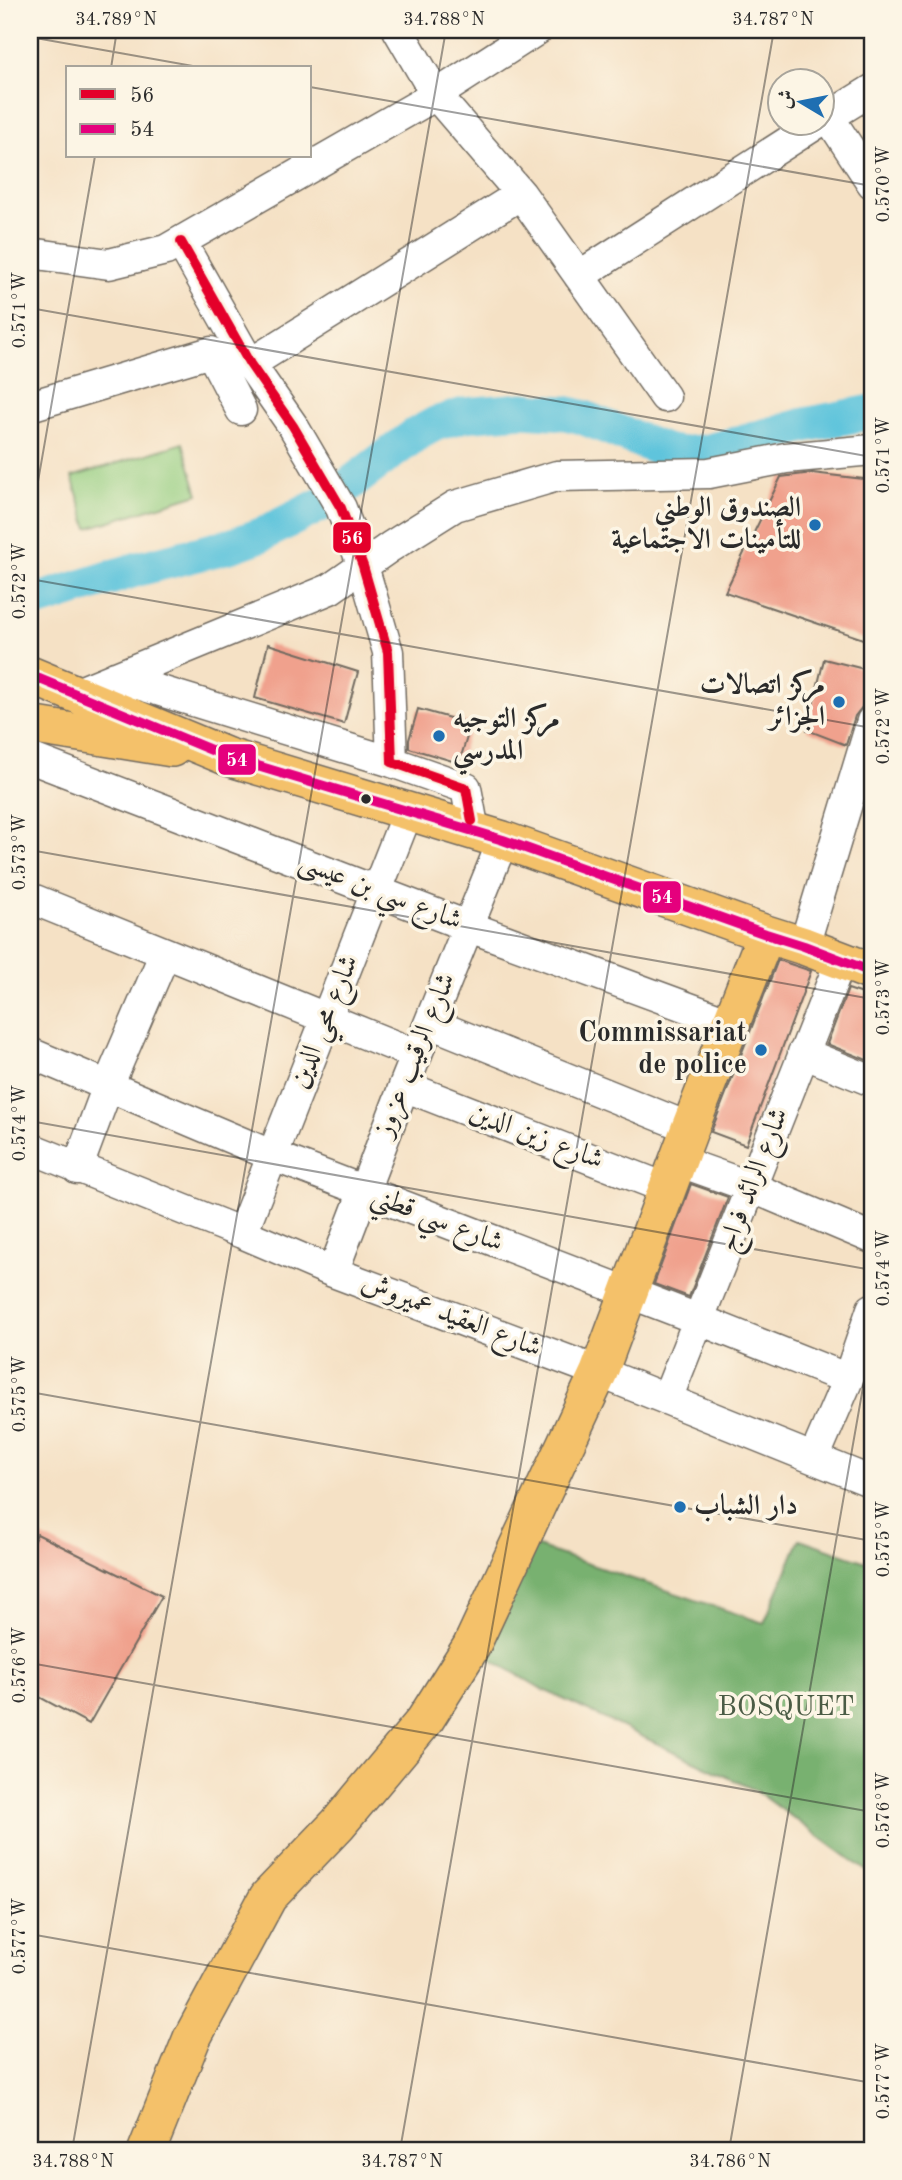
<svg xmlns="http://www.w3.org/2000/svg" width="902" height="2180" font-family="'Old Standard TT',Amiri,serif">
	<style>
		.green { fill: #96ce81; stroke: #607c56; stroke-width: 2 }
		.forest { fill: #78b16f; stroke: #526e4d; stroke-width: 2 }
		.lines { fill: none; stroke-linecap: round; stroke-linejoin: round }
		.river { stroke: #5fc4dc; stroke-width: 35 }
		.building { fill: #f0a18d }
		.minor-casing { stroke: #726b61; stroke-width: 33 }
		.major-casing { stroke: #726b61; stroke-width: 40 }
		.minor { stroke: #fff; stroke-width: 30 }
		.major { stroke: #f4c16a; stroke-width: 37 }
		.bus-1-casing { stroke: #fcf5e5; stroke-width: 16 }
		.bus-2-casing { stroke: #fcf5e5; stroke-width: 16 }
		.bus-1 { stroke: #e4002b; stroke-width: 10 }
		.bus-2 { stroke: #e5007d; stroke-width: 10 }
		.ticks { fill: none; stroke: #2b2b2b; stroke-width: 2; stroke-opacity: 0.45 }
		.poi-dot { fill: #1f6fb2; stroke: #fcf5e5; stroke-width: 2.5 }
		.bus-dot { fill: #2b2b2b; stroke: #fcf5e5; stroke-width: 2.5 }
		.labels { text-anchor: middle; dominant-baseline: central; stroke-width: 7; stroke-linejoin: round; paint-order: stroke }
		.poi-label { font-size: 28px; font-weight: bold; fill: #2b2b2b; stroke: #fcf5e5; text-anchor: end }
		.street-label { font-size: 28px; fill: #2b2b2b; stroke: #fcf5e5 }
		.park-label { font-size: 28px; fill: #4b5c45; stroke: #fcf5e5 }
		.line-badge { stroke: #fcf5e5; stroke-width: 2.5 }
		.badge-label { font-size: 19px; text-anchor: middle; font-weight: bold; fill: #fff }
		.neatline { fill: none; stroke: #2b2b2b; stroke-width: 2.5 }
		.ticks-label { font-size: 18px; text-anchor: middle; fill: #2b2b2b }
	</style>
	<rect width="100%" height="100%" fill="#fcf5e5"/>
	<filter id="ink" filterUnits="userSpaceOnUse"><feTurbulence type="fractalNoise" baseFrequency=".0143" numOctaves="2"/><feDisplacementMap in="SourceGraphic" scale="14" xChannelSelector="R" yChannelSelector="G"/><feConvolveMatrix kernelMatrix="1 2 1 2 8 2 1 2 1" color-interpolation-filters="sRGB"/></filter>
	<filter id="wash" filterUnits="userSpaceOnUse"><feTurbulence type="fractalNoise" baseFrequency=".00686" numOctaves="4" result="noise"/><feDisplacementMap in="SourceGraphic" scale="28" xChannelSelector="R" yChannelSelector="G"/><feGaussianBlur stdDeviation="1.57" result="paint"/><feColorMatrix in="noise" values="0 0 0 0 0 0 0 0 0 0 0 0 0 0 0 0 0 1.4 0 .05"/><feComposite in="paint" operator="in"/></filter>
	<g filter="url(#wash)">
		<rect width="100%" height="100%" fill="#f5e1c5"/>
		<path class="green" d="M183 443 198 494 88 528 72 477Z"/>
		<path class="forest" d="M800 1539 872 1564V1875L755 1790 544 1690 487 1657 520 1541 764 1623Z"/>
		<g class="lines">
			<path class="river" d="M30 603 138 569 233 545 261 535 326 502 415 435 435 424 464 415 523 410 565 413 582 417 665 451 681 454 709 451 805 425 872 412"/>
		</g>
		<g id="blocks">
			<path class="building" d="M812 473 872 480V642L725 592 781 477Z
				M268 644 358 672 344 724 255 698Z
				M824 659 872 671 862 707 855 716 846 745 807 730Z
				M418 709 471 724 459 763 409 748V740Z
				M778 960 811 971 746 1145 711 1132Z
				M848 989 872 997V1062L827 1044Z
				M691 1184 728 1197 689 1297 654 1284Z
				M37 1534 162 1596 89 1724 30 1692V1548Z"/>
		</g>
	</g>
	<g filter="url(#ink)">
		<use href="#blocks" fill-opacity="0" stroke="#726b61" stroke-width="2"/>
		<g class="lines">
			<defs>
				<path id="minor" d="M398 30 436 95 521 194 665 397
					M828 116 872 183
					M822 121 872 90
					M181 242 250 364 293 426 341 508 363 566 388 652 392 762 466 788 474 831
					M30 253 109 264 166 250 436 95 537 30
					M579 276 819 122
					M250 364 521 194
					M30 406 211 352 241 410
					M115 677 392 762
					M77 693 330 589 390 547 455 506 557 476 709 473 786 458 872 450
					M30 758 467 926 730 1023
					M30 898 417 1055
					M804 946 872 721
					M430 1023 690 1128
					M30 1053 271 1155 700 1320 848 1379
					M803 1053 872 1081
					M404 1086 668 1189
					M30 1148 242 1233 333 1272 599 1372 872 1482
					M678 1161 751 1187 872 1238
					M77 1169 108 1086 165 953
					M242 1233 408 811
					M333 1272 404 1086 503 840
					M667 1399 841 960
					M814 1458 848 1379 872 1309"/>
				<path id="major" d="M30 675 228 757 503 840 766 934 804 946 872 972
					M30 725 172 748
					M147 2150 192 2038 268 1897 338 1824 425 1720 471 1647 599 1372 690 1128 766 934"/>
			</defs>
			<use href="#minor" class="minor-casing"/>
			<use href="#major" class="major-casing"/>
			<use href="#minor" class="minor"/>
			<use href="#major" class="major"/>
			<defs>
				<path id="bus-1" d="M181 242 250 364 293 426 341 508 363 566 388 652 392 762 466 788 472 821"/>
				<path id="bus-2" d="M30 675 228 757 503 840 766 934 804 946 872 972"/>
			</defs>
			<use href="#bus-1" class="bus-1-casing"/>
			<use href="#bus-2" class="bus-2-casing"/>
			<use href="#bus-1" class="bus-1"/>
			<use href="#bus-2" class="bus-2"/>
		</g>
	</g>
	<path class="ticks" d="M30 37 204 68M111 68 117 30M310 87 872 186M30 308 872 457M30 527 95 156M30 579 872 728M30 850 872 999M30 1121 872 1270M30 1392 872 1541M30 1663 872 1812M30 1934 872 2083M72 2150 446 30M400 2150 774 30M729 2150 872 1336"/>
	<g class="poi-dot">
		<circle cx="815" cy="525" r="7"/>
		<circle cx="839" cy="702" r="7"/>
		<circle cx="439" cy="736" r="7"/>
		<circle cx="761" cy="1050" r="7"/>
		<circle cx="680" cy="1507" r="7"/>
	</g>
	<circle class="bus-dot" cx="366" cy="799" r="6"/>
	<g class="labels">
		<g class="poi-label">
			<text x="801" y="509">الصندوق الوطني<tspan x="801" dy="32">للتأمينات الاجتماعية</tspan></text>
			<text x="825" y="686">مركز اتصالات<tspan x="825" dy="32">الجزائر</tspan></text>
			<text x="453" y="720" text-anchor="start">مركز التوجيه<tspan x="453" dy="32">المدرسي</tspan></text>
			<text x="747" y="1034">Commissariat<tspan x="747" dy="32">de police</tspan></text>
			<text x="694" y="1507" text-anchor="start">دار الشباب</text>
		</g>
		<g class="street-label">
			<text transform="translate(380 892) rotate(21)">شارع سي بن عيسى</text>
			<text transform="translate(325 1022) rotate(-68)">شارع محي الدين</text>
			<text transform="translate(416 1055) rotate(-68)">شارع الرقيب عزوز</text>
			<text transform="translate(536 1137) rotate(21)">شارع زين الدين</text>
			<text transform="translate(754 1180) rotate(-69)">شارع الرائد فراج</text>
			<text transform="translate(437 1220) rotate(21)">شارع سي قطني</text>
			<text transform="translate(451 1316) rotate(21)">شارع العقيد عميروش</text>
		</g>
		<g class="park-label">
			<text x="786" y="1708">BOSQUET</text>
		</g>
	</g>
	<g class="line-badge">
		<rect x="332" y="521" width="40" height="33" rx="7" fill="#e4002b"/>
		<rect x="217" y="743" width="40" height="33" rx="7" fill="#e5007d"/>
		<rect x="642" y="880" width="40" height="34" rx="7" fill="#e5007d"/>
	</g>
	<g class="badge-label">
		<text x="352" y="544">56</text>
		<text x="237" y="766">54</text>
		<text x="662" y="903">54</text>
	</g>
	<rect width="902" height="2180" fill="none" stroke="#fcf5e5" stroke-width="77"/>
	<rect x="66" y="66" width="245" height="91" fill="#fcf5e5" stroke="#a8a49b" stroke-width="2"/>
	<rect x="80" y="89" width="35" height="10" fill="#e4002b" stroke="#a8a49b" stroke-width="2"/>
	<text x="130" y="102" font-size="21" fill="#2b2b2b">56</text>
	<rect x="80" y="124" width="35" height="10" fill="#e5007d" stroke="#a8a49b" stroke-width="2"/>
	<text x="130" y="136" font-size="21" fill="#2b2b2b">54</text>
	<g transform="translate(801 102) rotate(280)"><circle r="33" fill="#fcf5e5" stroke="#a8a49b" stroke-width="2"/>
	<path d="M0-5L12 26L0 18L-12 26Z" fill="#1f6fb2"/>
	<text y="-10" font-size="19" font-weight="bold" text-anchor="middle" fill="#2b2b2b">ش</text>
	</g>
	<rect x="38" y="38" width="826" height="2104" class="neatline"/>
	<g class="ticks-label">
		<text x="116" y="25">34.789°N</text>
		<text x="444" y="25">34.788°N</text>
		<text x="773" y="25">34.787°N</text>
		<text transform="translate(883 184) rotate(-90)" y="6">0.570°W</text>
		<text transform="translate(19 310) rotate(-90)" y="6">0.571°W</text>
		<text transform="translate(883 455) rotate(-90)" y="6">0.571°W</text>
		<text transform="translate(19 581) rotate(-90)" y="6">0.572°W</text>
		<text transform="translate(883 726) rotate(-90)" y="6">0.572°W</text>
		<text transform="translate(19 852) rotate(-90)" y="6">0.573°W</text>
		<text transform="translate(883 997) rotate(-90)" y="6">0.573°W</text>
		<text transform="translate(19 1123) rotate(-90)" y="6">0.574°W</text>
		<text transform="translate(883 1268) rotate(-90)" y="6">0.574°W</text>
		<text transform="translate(19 1394) rotate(-90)" y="6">0.575°W</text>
		<text transform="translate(883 1539) rotate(-90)" y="6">0.575°W</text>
		<text transform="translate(19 1665) rotate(-90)" y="6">0.576°W</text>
		<text transform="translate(883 1810) rotate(-90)" y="6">0.576°W</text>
		<text transform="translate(19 1936) rotate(-90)" y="6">0.577°W</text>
		<text transform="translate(883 2081) rotate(-90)" y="6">0.577°W</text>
		<text x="73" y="2167">34.788°N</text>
		<text x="402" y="2167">34.787°N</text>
		<text x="730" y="2167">34.786°N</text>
	</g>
</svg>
